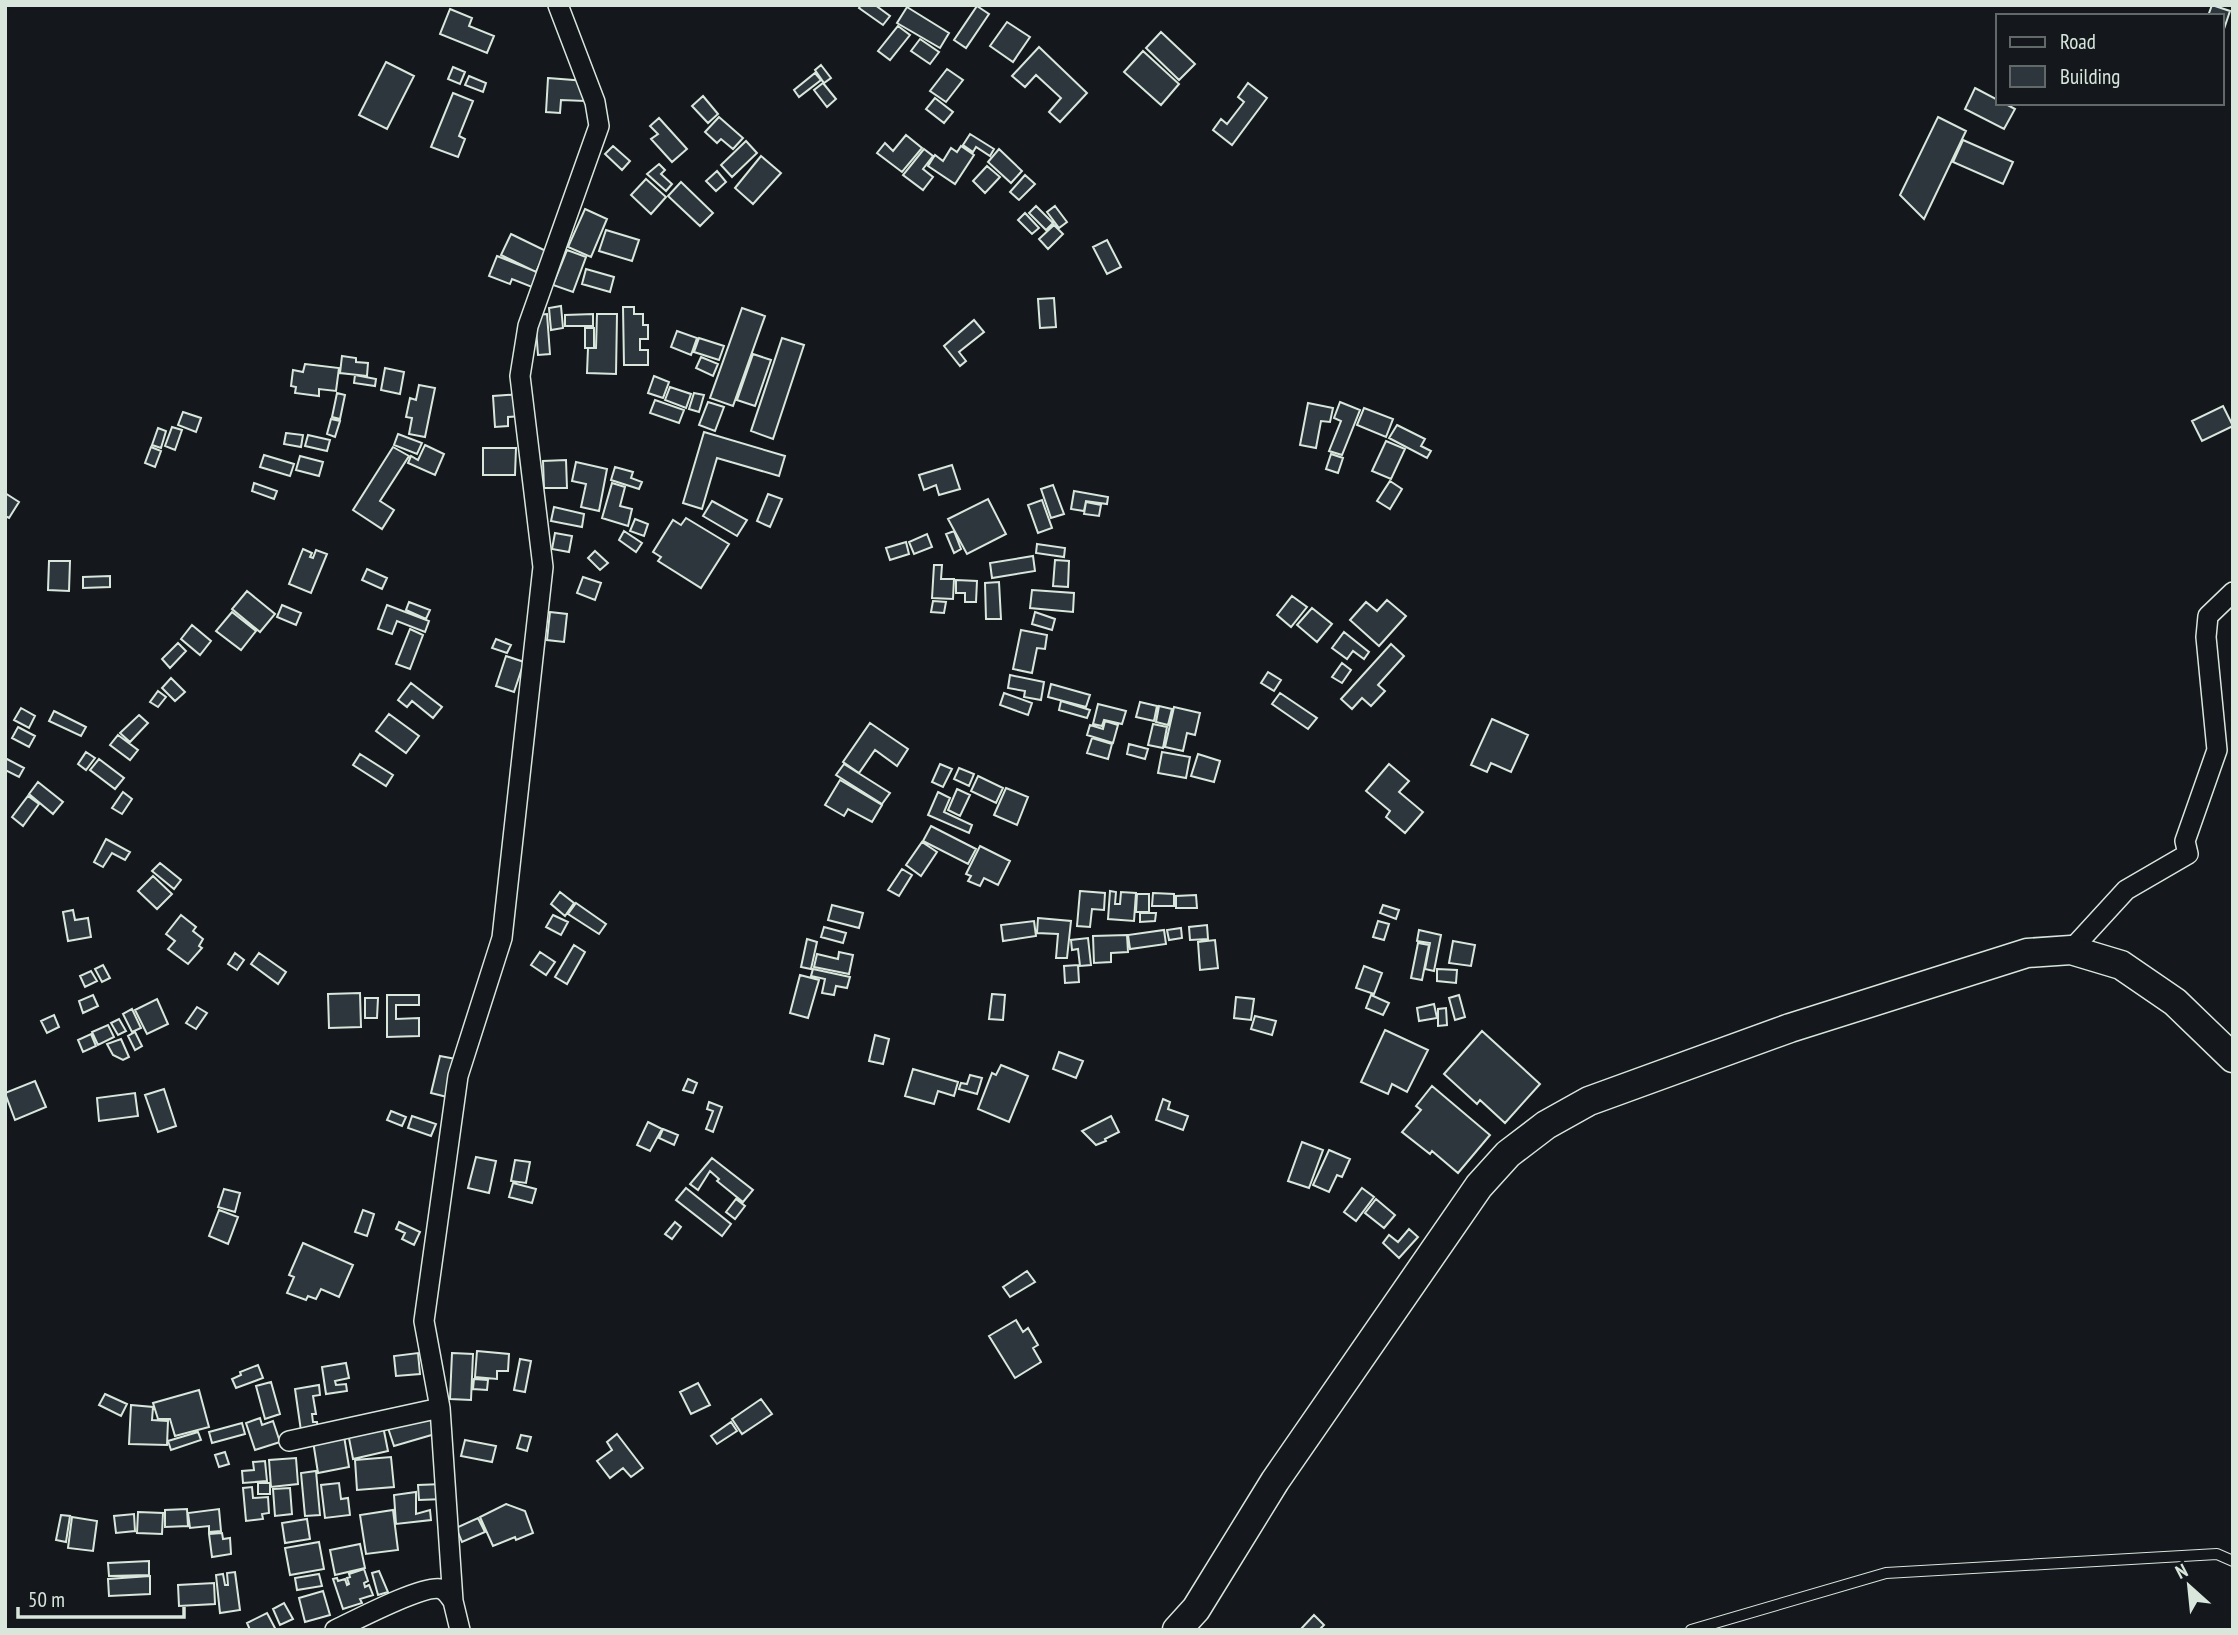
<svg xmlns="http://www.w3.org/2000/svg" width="2238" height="1635" font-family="'PT Sans Narrow',sans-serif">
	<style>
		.building { fill: #2c363c; stroke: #d8e6dc; stroke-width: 2 }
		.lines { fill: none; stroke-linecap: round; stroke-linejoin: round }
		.lane-casing { stroke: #d8e6dc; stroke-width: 12 }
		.street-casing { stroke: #d8e6dc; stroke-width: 22 }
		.secondary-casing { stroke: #d8e6dc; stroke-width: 31 }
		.lane { stroke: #14181c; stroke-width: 10 }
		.street { stroke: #14181c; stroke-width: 19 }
		.secondary { stroke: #14181c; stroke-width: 28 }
	</style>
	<rect width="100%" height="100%" fill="#14181c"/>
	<path class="building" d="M861 5H875L890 16 883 25 859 8Z
		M2212 5 2230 11 2223 32 2222 16H2208Z
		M977 6 989 14 966 48 954 40Z
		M907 7 949 33 940 48 897 23Z
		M450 9 472 18 469 26 494 36 487 53 440 34Z
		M1007 22 1030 37 1013 62 990 46Z
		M898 26 910 35 890 60 878 51Z
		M1161 32 1195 64 1179 80 1146 48Z
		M920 39 939 52 930 64 911 51Z
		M1039 47 1087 93 1060 122 1049 112 1061 98 1036 75 1025 87 1012 76Z
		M1143 51 1179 84 1161 105 1124 72Z
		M386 62 414 76 387 129 359 115Z
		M821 65 831 78 824 83 815 70Z
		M453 67 465 72 460 84 448 79Z
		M947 69 963 80 946 102 930 91Z
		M815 73 821 80 799 97 794 90Z
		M469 76 486 83 483 92 465 85Z
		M548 78 586 81 585 101 561 100 560 113 546 112Z
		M823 83 836 99 827 107 814 90Z
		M1248 83 1267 98 1232 145 1213 130 1221 119 1227 124 1244 102 1238 97Z
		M1975 88 1998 100V103H2004L2015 109 2004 129 1965 109Z
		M453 93 473 101 459 136 465 139 458 157 431 147Z
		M703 96 718 114 708 123 692 106Z
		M935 98 953 112 944 123 926 109Z
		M719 117 743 138 733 149 721 139 717 143 705 132Z
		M1938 117 1966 131 1924 219 1900 195Z
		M659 118 687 149 672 162 651 139 658 134 650 126Z
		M970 134 994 149 990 156 976 147 973 152 963 145Z
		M906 135 922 148 902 172 877 153 885 143 893 151Z
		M1963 140 2013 162 2003 184 1953 162Z
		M746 141 757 153 732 177 721 165Z
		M613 146 630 161 622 170 605 154Z
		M961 146 974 155 955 184 928 166 935 155 943 161 951 148 957 152Z
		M924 149 933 156 923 169 933 177 923 190 903 175Z
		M999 149 1022 171 1011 183 988 162Z
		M761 156 781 173 753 204 735 188Z
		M659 164 665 170 661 174 672 184 666 191 647 174Z
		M987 166 1000 177 985 193 973 181Z
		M717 171 726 182 716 191 706 181Z
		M1025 175 1035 184 1019 200 1010 192Z
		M646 179 666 197 651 214 631 195Z
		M681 182 713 213 700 226 668 196Z
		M1036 206 1053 223 1046 230 1029 213Z
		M1055 206 1067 222 1059 228 1047 212Z
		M585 209 607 219 591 257 568 247Z
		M1025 213 1039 228 1032 234 1018 220Z
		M1054 225 1063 234 1048 249 1039 239Z
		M606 230 639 240 632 261 599 251Z
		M511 234 546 251 536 272 501 255Z
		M1107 240 1121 267 1107 274 1093 247Z
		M567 250 586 257 573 292 553 285Z
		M497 256 537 272 532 287 512 279 510 284 489 276Z
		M586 269 614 277 610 292 582 284Z
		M1054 298 1056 327 1040 328 1038 299Z
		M561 306 563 328 551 330 549 308Z
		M623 307H634V314H643V325H648V339H640V350H648V365H624Z
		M742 308 765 316 733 406 710 398Z
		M547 314 550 354 538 355 535 315Z
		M593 314V326H565V315Z
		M597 314H617L616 374 587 373 588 348H596Z
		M974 320 984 332 959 352 966 361 960 366 944 346Z
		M585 328H594V348H585Z
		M677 331 697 338 691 355 671 347Z
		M699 338 724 346 719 360 694 352Z
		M782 338 804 345 773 439 751 431Z
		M753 354 771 360 755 406 737 400Z
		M342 356 356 358V362L368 363 367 376 340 373Z
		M701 357 718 364 713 376 696 368Z
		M305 364 339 368 336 391 319 389V396L295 393 296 387 291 386 293 370 303 372Z
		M385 368 404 372 400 394 381 390Z
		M355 375 376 379 375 386 354 383Z
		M654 376 669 382 663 398 648 393Z
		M419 385 435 388 425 437 409 434 412 418 406 417 410 398 416 400Z
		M670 387 691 394 686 408 665 400Z
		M337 393 345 395 340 419 332 417Z
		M694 393 704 395 699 412 689 409Z
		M521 394 522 416 508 417V426L495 427 493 396Z
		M655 400 684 410 679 423 650 413Z
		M708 402 724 407 715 431 699 425Z
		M1340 402 1360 410 1342 455 1329 451 1341 421 1334 418Z
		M1308 403 1333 408 1330 422 1321 421 1316 448 1300 445Z
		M2223 406 2233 426 2202 441 2192 421Z
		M1364 408 1393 419 1386 437 1357 425Z
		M183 412 201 418 196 432 178 425Z
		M331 419 340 421 335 437 327 434Z
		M1397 425 1425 439 1421 446 1431 451 1427 458 1389 438Z
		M172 427 182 430 175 450 165 446Z
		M158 428 166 431 161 448 152 445Z
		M704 432 785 456 779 476 717 458 702 509 683 503Z
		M286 433 303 435 301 447 284 444Z
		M398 434 422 443 417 454 394 445Z
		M308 435 330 440 327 451 305 446Z
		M1386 441 1405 449 1391 479 1372 471Z
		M425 445 444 454 435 475 408 463 411 456 418 460Z
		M151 447 161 451 155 467 145 463Z
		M393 447 409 456 380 501 394 510 382 529 353 510Z
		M483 448H516L515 475H483Z
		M1331 454 1343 458 1338 473 1326 469Z
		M264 455 294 464 290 476 260 467Z
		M300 456 323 462 319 476 296 470Z
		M566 460 567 488H544L543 461Z
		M576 462 607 469 599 511 581 507 586 484 572 481Z
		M952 465 960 489 939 495 936 485 924 490 919 475Z
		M615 467 633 472 631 478 642 482 639 489 611 480Z
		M1390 481 1402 489 1390 509 1377 501Z
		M254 483 277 491 274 499 252 491Z
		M612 483 625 487 620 506 632 509 628 526 602 518Z
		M1053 485 1064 514 1051 518 1041 489Z
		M1074 491 1108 497 1107 504 1086 501 1084 511 1071 509Z
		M5 493 19 502 9 518 5 516Z
		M768 494 782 499 770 527 757 521Z
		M988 499 1006 534 967 554 948 519Z
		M1042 500 1052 528 1038 533 1028 505Z
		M712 501 747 520 737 536 703 516Z
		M1086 502 1101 505 1099 516 1084 514Z
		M554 507 584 514 582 527 551 521Z
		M686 518 729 544 701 588 658 561 661 557 653 552 673 520 681 525Z
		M635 519 648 524 644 536 630 531Z
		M624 531 642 543 636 552 619 540Z
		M954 531 961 549 954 553 946 534Z
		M555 533 572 536 569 552 552 549Z
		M927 534 932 547 914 554 909 542Z
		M906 542 909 554 890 560 886 548Z
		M1037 544 1065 548 1064 557 1036 553Z
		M303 549 312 553 310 557 313 558 316 550 327 554 311 593 289 584Z
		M595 551 608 563 600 570 588 558Z
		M1033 556 1035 571 992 578 990 563Z
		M1055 560 1069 561 1068 587 1053 586Z
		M49 561H70L69 591 48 590Z
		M934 565H942L941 579H954L953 599 932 598Z
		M367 569 387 578 382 589 362 580Z
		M110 576V587L83 588V577Z
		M583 577 601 583 595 600 577 593Z
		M956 580 977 581 976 602H965V593H956Z
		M999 582 1001 619H986L985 583Z
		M1032 590 1074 593 1073 612 1030 608Z
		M247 591 275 614 260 632 232 609Z
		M1292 596 1307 607 1291 627 1277 615Z
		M1387 600 1406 616 1379 646 1350 620 1366 602 1377 611Z
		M933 601 946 602 944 613 931 612Z
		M409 602 430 610 426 619 406 610Z
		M282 605 301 613 296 625 277 617Z
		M387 605 429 621 425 632 397 621 392 634 378 629Z
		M1312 608 1332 624 1317 642 1297 625Z
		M232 612 256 631 241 650 216 631Z
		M550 612 567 614 564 642 547 640Z
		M1035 612 1055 619 1052 630 1032 624Z
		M192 625 211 641 200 655 181 639Z
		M410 629 423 635 410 669 396 664Z
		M1021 630 1047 635 1045 649 1037 648 1032 673 1013 669Z
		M1344 632 1369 652 1364 659 1353 651 1347 659 1332 648Z
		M496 639 511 645 507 653 492 648Z
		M178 643 186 651 170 668 162 659Z
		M1391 644 1404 656 1378 685 1385 691 1371 706 1362 698 1352 709 1341 699Z
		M506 656 524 662 514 692 496 686Z
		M1342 663 1351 670 1342 683 1332 677Z
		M1268 672 1281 680 1274 691 1261 683Z
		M1010 675 1044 682 1041 700 1024 697 1025 691 1008 688Z
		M171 678 185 692 175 701 162 688Z
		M411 683 442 707 433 718 412 701 407 707 398 700Z
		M1051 684 1090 695 1086 707 1048 697Z
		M158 691 166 697 158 707 150 702Z
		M1004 693 1032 703 1028 715 1000 705Z
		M1280 693 1317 718 1308 729 1272 704Z
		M1061 701 1090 710 1087 718 1059 710Z
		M1140 702 1157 706 1154 721 1136 717Z
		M1098 704 1126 711 1122 724 1104 720 1102 726 1093 724Z
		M1159 706 1172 709 1168 725 1156 722Z
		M1174 707 1200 713 1195 735 1187 733 1183 751 1165 747Z
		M21 708 35 716 29 728 14 720Z
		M54 711 86 727 81 736 49 721Z
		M389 714 419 736 406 753 376 731Z
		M139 715 148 723 130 742 120 733Z
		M1492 719 1528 735 1511 772 1491 763 1487 772 1471 765Z
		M1105 721 1118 725 1113 743 1087 735 1090 725 1103 729Z
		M870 723 908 749 897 766 875 750 859 773 843 762Z
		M1153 724 1167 727 1163 748 1148 745Z
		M18 727 35 736 29 747 12 738Z
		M118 735 138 750 130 760 110 745Z
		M1092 738 1112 744 1108 759 1087 753Z
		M1129 744 1148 749 1145 759 1127 754Z
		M86 752 95 758 86 770 78 764Z
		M1162 752 1190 757 1186 778 1158 773Z
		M360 754 393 775 386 786 353 765Z
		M1198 754 1220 761 1214 782 1191 776Z
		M5 758 24 768 19 777 5 770Z
		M99 759 124 778 115 789 90 770Z
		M844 764 890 793 882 804 836 775Z
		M940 764 952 769 943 787 932 782Z
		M1389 764 1409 781 1399 792 1423 812 1405 833 1386 817 1390 811 1366 791Z
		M959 768 974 774 969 786 954 779Z
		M978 776 1003 788 996 803 971 791Z
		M840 780 882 805 872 822 848 809 844 816 825 805Z
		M38 782 63 802 53 814 29 794Z
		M1006 788 1028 797 1017 825 994 815Z
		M957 789 970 795 960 816 948 810Z
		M123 792 132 799 122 814 112 808Z
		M938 792 950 798 944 812 972 825 969 833 928 815Z
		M28 796 39 804 23 826 12 817Z
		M931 826 976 849 968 864 923 841Z
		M106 839 130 852 125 860 112 853 103 867 94 862Z
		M922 842 937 852 921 876 906 865Z
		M980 846 1010 861 998 885 984 878 980 886 968 881 971 876 966 874Z
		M160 863 181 880 174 889 152 871Z
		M902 869 912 875 899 896 888 890Z
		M153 876 172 894 157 909 138 891Z
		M1080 891 1105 893 1104 910 1092 909 1090 927 1077 926Z
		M1110 891 1116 892 1115 904H1120L1121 892 1136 893 1134 921 1108 919Z
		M560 892 574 903 565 916 551 904Z
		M1153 893 1174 894V906H1152Z
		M1137 894H1149V912H1136Z
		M1196 895 1197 908H1176V896Z
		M576 903 606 924 599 934 568 914Z
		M832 905 863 913 859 928 828 920Z
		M1383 905 1399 910 1396 919 1380 913Z
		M73 910 75 920 88 918 91 937 68 941 63 912Z
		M1140 913H1156L1155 921 1140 922Z
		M181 915 196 927 193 931 203 939 199 946 202 948 188 964 168 949 175 941 166 934Z
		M553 915 568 922 561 935 546 927Z
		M1038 918 1071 921 1067 958H1056L1058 934 1037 933Z
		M1034 921 1036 936 1003 941 1001 925Z
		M1378 921 1389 924 1384 940 1373 937Z
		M1207 925 1208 939 1190 940 1189 927Z
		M824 927 846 933 843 943 821 937Z
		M1181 928 1182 938 1169 940 1167 930Z
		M1164 930 1166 944 1130 949 1128 935Z
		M1419 930 1441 935 1434 971 1425 969 1430 943 1417 941Z
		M1127 935 1128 952 1111 953V962L1094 963 1093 936Z
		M1088 938 1091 965 1080 966 1078 949 1072 950 1071 940Z
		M807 939 817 942 811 969 801 967Z
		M1215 940 1218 968 1200 970 1198 942Z
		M1453 941 1475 945 1471 966 1449 963Z
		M1418 943 1429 945 1422 980 1411 978Z
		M574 945 585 952 567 984 555 977Z
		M540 952 555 962 546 975 531 965Z
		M839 952 853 955 849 974 814 967 817 954 838 959Z
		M235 953 244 960 237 970 228 964Z
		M259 953 286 972 278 984 251 964Z
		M103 965 110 978 102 982 95 969Z
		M1078 965 1079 982 1065 983 1064 966Z
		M1364 966 1382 973 1374 994 1356 988Z
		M813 969 850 977 847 988 836 986 834 995 822 993 825 979 811 976Z
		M1437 969 1457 970 1456 983 1437 981Z
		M91 971 97 981 85 987 80 976Z
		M800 975 819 980 808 1018 790 1013Z
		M360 993 361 1027 329 1028 328 994Z
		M992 994 1005 995 1003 1020 989 1019Z
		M93 995 98 1006 83 1013 79 1001Z
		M387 995H419V1005H396V1019L419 1018V1036L387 1037Z
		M1371 995 1389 1003 1383 1015 1366 1008Z
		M1459 995 1465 1017 1455 1020 1449 998Z
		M1236 997 1254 999 1251 1020 1234 1018Z
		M365 998H378L377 1018H365Z
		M157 999 168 1024 147 1034 135 1010Z
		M1434 1004 1437 1018 1419 1021 1417 1008Z
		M197 1007 207 1013 196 1029 186 1023Z
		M1446 1008 1447 1025 1438 1026V1009Z
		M132 1009 141 1028 132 1032 123 1014Z
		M54 1015 59 1027 47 1033 41 1021Z
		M1255 1016 1276 1021 1272 1035 1251 1029Z
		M119 1019 126 1031 118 1035 111 1023Z
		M108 1025 114 1037 98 1045 92 1032Z
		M1385 1030 1428 1050 1407 1092 1392 1084 1388 1094 1361 1082Z
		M1482 1031 1540 1084 1505 1123 1480 1100 1477 1104 1444 1074Z
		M135 1032 142 1046 135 1050 128 1036Z
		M91 1034 96 1046 83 1052 78 1040Z
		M875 1035 889 1039 883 1064 869 1061Z
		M121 1039 129 1057 123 1060 113 1055 107 1044Z
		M1059 1052 1083 1061 1076 1078 1053 1069Z
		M440 1056 456 1059 447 1097 431 1093Z
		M1001 1065 1028 1076 1009 1122 978 1109 992 1073 996 1075Z
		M913 1069 958 1082 954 1096 938 1091 934 1104 905 1096Z
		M970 1075 982 1078 977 1094 959 1089 961 1083 967 1084Z
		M688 1079 697 1083 693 1093 683 1090Z
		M35 1081 46 1107 15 1120 5 1093Z
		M1432 1086 1490 1135 1458 1173 1432 1151 1430 1154 1402 1132 1421 1110 1416 1106Z
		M164 1089 176 1126 158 1132 145 1095Z
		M135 1093 138 1116 99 1121 97 1098Z
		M1163 1099 1170 1102 1168 1109 1188 1116 1183 1130 1156 1120Z
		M709 1102 722 1107 713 1132 706 1129 713 1111 707 1109Z
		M391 1111 406 1117 402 1126 387 1120Z
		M412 1116 436 1124 431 1136 408 1128Z
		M1111 1116 1119 1132 1105 1139 1106 1141 1096 1145 1082 1131Z
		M648 1122 662 1129 650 1151 637 1145Z
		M663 1129 678 1135 674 1145 659 1138Z
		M1302 1142 1323 1150 1309 1188 1288 1181Z
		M1329 1150 1350 1159 1342 1177 1337 1175 1329 1192 1313 1185Z
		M476 1157 496 1161 489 1193 468 1188Z
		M712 1158 753 1190 743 1202 717 1181 719 1179 710 1171 698 1190 690 1184Z
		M515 1160 530 1162 526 1183 511 1181Z
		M513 1183 536 1189 532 1203 509 1197Z
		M686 1188 731 1224 722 1236 676 1200Z
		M1362 1188 1374 1197 1356 1221 1344 1212Z
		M224 1189 240 1193 235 1212 218 1207Z
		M736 1199 745 1206 735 1219 726 1212Z
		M1376 1199 1395 1215 1384 1228 1365 1213Z
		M219 1210 238 1217 228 1244 209 1236Z
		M363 1210 374 1214 367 1236 355 1232Z
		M399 1222 420 1232 414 1245 402 1239 405 1233 396 1229Z
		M675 1222 681 1227 672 1239 665 1234Z
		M1409 1229 1418 1237 1399 1258 1383 1243 1389 1235 1398 1242Z
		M303 1243 353 1265 339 1297 321 1289 316 1299 308 1296 306 1300 287 1293 294 1277 289 1275Z
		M1027 1271 1035 1282 1010 1297 1003 1287Z
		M1016 1320 1023 1332 1028 1328 1038 1345 1033 1348 1041 1362 1015 1378 989 1336Z
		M477 1351 509 1354 508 1371H497V1379L475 1377Z
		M418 1353 420 1374 396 1376 394 1356Z
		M452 1353 473 1354 471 1400 450 1399Z
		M520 1359 531 1361 525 1392 514 1390Z
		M346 1363 349 1378 335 1381 336 1385 346 1384 347 1391 326 1394 322 1367Z
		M258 1365 263 1378 236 1388 232 1379 241 1375 240 1372Z
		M474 1379 488 1380 487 1390 473 1389Z
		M271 1382 280 1414 265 1419 256 1386Z
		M698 1383 710 1405 691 1414 680 1392Z
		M319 1385 320 1395 313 1396 316 1414H312L313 1422H317L318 1429 301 1431 295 1389Z
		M199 1390 209 1427 175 1436 170 1419H158L153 1403Z
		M105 1394 127 1404 121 1416 99 1405Z
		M761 1399 772 1414 742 1434 732 1419Z
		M131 1405 153 1407 152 1420 168 1421 167 1445 129 1444Z
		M430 1415 435 1434 394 1446 388 1428Z
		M260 1418 262 1425 273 1421 280 1442 255 1450 246 1423Z
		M731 1422 737 1431 717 1444 711 1436Z
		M242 1423 245 1434 212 1443 209 1432Z
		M383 1426 388 1451 353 1459 348 1433Z
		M198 1432 201 1440 171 1450 168 1441Z
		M617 1434 643 1468 631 1477 623 1468 610 1478 597 1461 612 1450 607 1442Z
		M521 1435 531 1437 527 1451 517 1448Z
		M344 1436 349 1467 318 1473 313 1441Z
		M465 1440 496 1446 492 1462 461 1456Z
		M225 1452 229 1464 219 1467 215 1455Z
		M391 1457 394 1487 357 1490 355 1460Z
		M296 1458 298 1484 271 1487 269 1460Z
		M265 1461 267 1481 243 1483 242 1471 254 1470 253 1462Z
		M316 1471 320 1515 305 1516 301 1473Z
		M258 1483H270V1494H258Z
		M339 1483 341 1499 348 1498 350 1515 325 1518 321 1485Z
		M443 1484 444 1499 419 1500 418 1485Z
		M252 1487 253 1498 268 1497 269 1513 262 1514 263 1519 246 1521 243 1488Z
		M290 1488 292 1514 275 1516 273 1489Z
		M416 1492V1514L430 1510 431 1520 396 1524 394 1495Z
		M506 1504 525 1511 533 1533 516 1540 515 1537 493 1546 480 1517Z
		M187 1509 188 1526 165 1527V1510Z
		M219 1509 221 1531 209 1532V1526L190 1528 188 1513Z
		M393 1510 398 1550 366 1554 360 1515Z
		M138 1512 163 1513 162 1534 137 1533Z
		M134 1514 135 1531 116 1533 114 1516Z
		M61 1515 70 1516 66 1542 56 1540Z
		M72 1517 97 1521 93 1551 68 1548Z
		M478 1518 485 1532 462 1542 456 1528Z
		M307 1519 310 1539 285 1543 282 1523Z
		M222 1533 223 1539 230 1538 231 1554 212 1557 209 1534Z
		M319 1542 324 1569 290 1575 285 1548Z
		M360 1544 365 1568 335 1575 330 1550Z
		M149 1561V1575L109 1576 108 1563Z
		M364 1569 368 1581 364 1583 365 1587 369 1585 373 1595 360 1599 362 1603 343 1609 333 1579 337 1578 338 1581 345 1579 347 1585 349 1584 347 1578 350 1577 349 1574Z
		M379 1571 388 1592 378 1595 372 1573Z
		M235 1572 240 1610 220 1613 216 1575 223 1574 225 1585H228L227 1573Z
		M319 1574 322 1586 297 1590 295 1578Z
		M150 1576V1594L109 1596 108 1579Z
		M214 1583 215 1604 179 1606 178 1585Z
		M323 1591 330 1615 305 1622 299 1598Z
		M284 1603 293 1619 280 1625 273 1609Z
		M267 1613 276 1630H250L247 1623Z
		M1314 1615 1324 1625 1319 1630H1300Z"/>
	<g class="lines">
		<defs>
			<path id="lane" d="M1691 1630 1886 1573 2217 1554 2233 1561"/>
			<path id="street" d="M2071 950 2126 890 2188 854 2185 841 2217 750 2206 637 2208 616 2233 592
				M289 1441 440 1408
				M335 1630C354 1621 424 1584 441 1589 447 1591 449 1596 453 1601
				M460 1630 453 1601 440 1408 424 1321 458 1076 502 938 543 567 520 376 528 326 599 126 595 102 558 5"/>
			<path id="secondary" d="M1177 1630 1196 1609 1275 1481 1479 1186 1508 1154 1546 1125 1589 1101 1790 1028 2027 953 2071 950 2121 965 2175 1002 2233 1058"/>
		</defs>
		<use href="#lane" class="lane-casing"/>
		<use href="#street" class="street-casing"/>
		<use href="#secondary" class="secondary-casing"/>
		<use href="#lane" class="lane"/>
		<use href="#street" class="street"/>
		<use href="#secondary" class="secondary"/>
	</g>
	<rect width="2238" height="1635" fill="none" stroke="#d8e6dc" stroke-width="14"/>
	<rect x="1996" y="14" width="228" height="91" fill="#14181c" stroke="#626a69" stroke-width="2"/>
	<rect x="2010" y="37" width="35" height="10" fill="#14181c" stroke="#626a69" stroke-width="2"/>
	<text x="2060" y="49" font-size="21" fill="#d8e6dc">Road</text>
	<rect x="2010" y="66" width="35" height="21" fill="#2c363c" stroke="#626a69" stroke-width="2"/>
	<text x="2060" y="84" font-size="21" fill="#d8e6dc">Building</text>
	<g transform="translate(2189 1586) rotate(333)" stroke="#14181c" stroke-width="5" paint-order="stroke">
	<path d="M0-5L12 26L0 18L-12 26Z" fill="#d8e6dc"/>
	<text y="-10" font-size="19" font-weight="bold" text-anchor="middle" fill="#d8e6dc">N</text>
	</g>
	<path d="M18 1607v10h166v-10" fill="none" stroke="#d8e6dc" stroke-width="3.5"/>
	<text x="28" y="1607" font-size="21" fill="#d8e6dc" stroke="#14181c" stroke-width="5" paint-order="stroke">50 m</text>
</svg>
